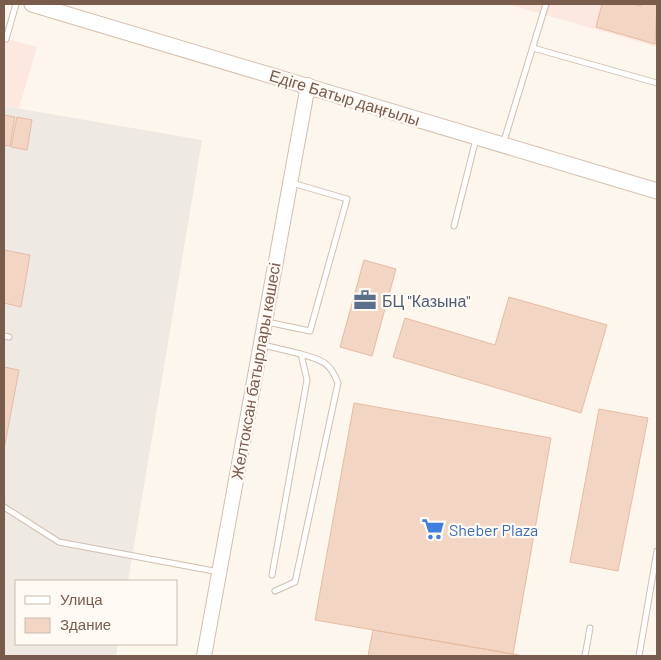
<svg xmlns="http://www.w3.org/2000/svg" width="661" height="660" font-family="Barlow,sans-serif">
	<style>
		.commercial { fill: #fde8e0 }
		.industrial { fill: #efe9e4 }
		.building { fill: #f3d5c3; stroke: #e6bba3 }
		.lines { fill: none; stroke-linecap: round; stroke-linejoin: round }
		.service-casing { stroke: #d1beb0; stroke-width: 7 }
		.tertiary-casing { stroke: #d1beb0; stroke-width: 16 }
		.secondary-casing { stroke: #d6c0b0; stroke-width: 17 }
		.service { stroke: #fff; stroke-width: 5 }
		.tertiary { stroke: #fff; stroke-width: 14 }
		.secondary { stroke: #fff; stroke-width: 15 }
		.labels { text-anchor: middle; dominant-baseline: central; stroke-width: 4.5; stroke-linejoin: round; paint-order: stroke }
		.street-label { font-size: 16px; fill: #7a5c4d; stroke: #fffaf3 }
		.service-label { font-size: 16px; fill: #4e5e75; stroke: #fffaf3; text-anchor: start }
		.shop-label { font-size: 16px; fill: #366cbe; stroke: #fffaf3; text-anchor: start }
	</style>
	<rect width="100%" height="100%" fill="#fdf6ec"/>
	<path class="commercial" d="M507 4H657V47Z
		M4 38 37 47 19 108 4 106Z"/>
	<path class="industrial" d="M4 106 202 140 128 581H16V644H118L116 656H4Z"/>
	<path class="building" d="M602 4H632L641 6 642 4H657L655 44 596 27Z
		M4 115 15 117 10 146 4 145Z
		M17 117 32 120 27 150 11 147Z
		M4 250 30 255 21 307 4 303Z
		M364 260 396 269 372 356 340 347Z
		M509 297 607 325 581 413 393 357 405 318 495 345Z
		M4 367 19 370 4 449Z
		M354 403 551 438 513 654 315 620Z
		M599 409 648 418 618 571 570 562Z
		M373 630 513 654 523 656H368Z"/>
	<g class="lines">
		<defs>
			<path id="service" d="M6 39 16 4
				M533 48 657 83
				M503 144 546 4
				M454 226 476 139
				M267 322 310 331 347 199 292 183
				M4 336 9 337
				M263 345 301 354 307 380 272 575
				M4 507 59 542 219 572
				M275 591 295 582 338 383C330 362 322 360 301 354
				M585 656 590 628
				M639 656 657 551"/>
			<path id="tertiary" d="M204 656 308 85"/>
			<path id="secondary" d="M32 4 657 191"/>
		</defs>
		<use href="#service" class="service-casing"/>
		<use href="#tertiary" class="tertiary-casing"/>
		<use href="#secondary" class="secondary-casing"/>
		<use href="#service" class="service"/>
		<use href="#tertiary" class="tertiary"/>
		<use href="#secondary" class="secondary"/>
	</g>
	<defs>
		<symbol id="office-bare" viewBox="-9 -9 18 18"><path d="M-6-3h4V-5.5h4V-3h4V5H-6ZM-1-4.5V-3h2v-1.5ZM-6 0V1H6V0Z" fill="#5c6f8a" stroke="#fffaf3" stroke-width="2.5" paint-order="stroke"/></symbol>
		<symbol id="supermarket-bare" viewBox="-9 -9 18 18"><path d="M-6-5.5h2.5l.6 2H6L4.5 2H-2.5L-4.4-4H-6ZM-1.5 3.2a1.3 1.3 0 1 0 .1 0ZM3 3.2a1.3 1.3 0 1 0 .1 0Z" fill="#3f7fe0" stroke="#fffaf3" stroke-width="2.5" paint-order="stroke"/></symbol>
	</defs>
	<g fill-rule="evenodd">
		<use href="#office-bare" x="349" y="284" width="32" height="32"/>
		<use href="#supermarket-bare" x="417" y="513" width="32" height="32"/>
	</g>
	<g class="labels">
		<g class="street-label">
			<text transform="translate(345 97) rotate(17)">Едіге Батыр даңғылы</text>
			<text transform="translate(255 371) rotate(-80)">Желтоксан батырлары көшесі</text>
		</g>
		<g class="service-label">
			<text x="382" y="300">БЦ "Казына"</text>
		</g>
		<g class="shop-label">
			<text x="449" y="529">Sheber Plaza</text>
		</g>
	</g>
	<rect width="661" height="660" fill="none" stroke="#7a5c4d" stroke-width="10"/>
	<rect x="15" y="580" width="162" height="65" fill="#fffaf3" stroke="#cabbb1"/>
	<rect x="25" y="596" width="25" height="8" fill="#ffffff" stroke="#cabbb1"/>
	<text x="60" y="605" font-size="15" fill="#7a5c4d">Улица</text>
	<rect x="25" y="618" width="25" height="15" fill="#f3d5c3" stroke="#cabbb1"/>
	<text x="60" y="630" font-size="15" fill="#7a5c4d">Здание</text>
</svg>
